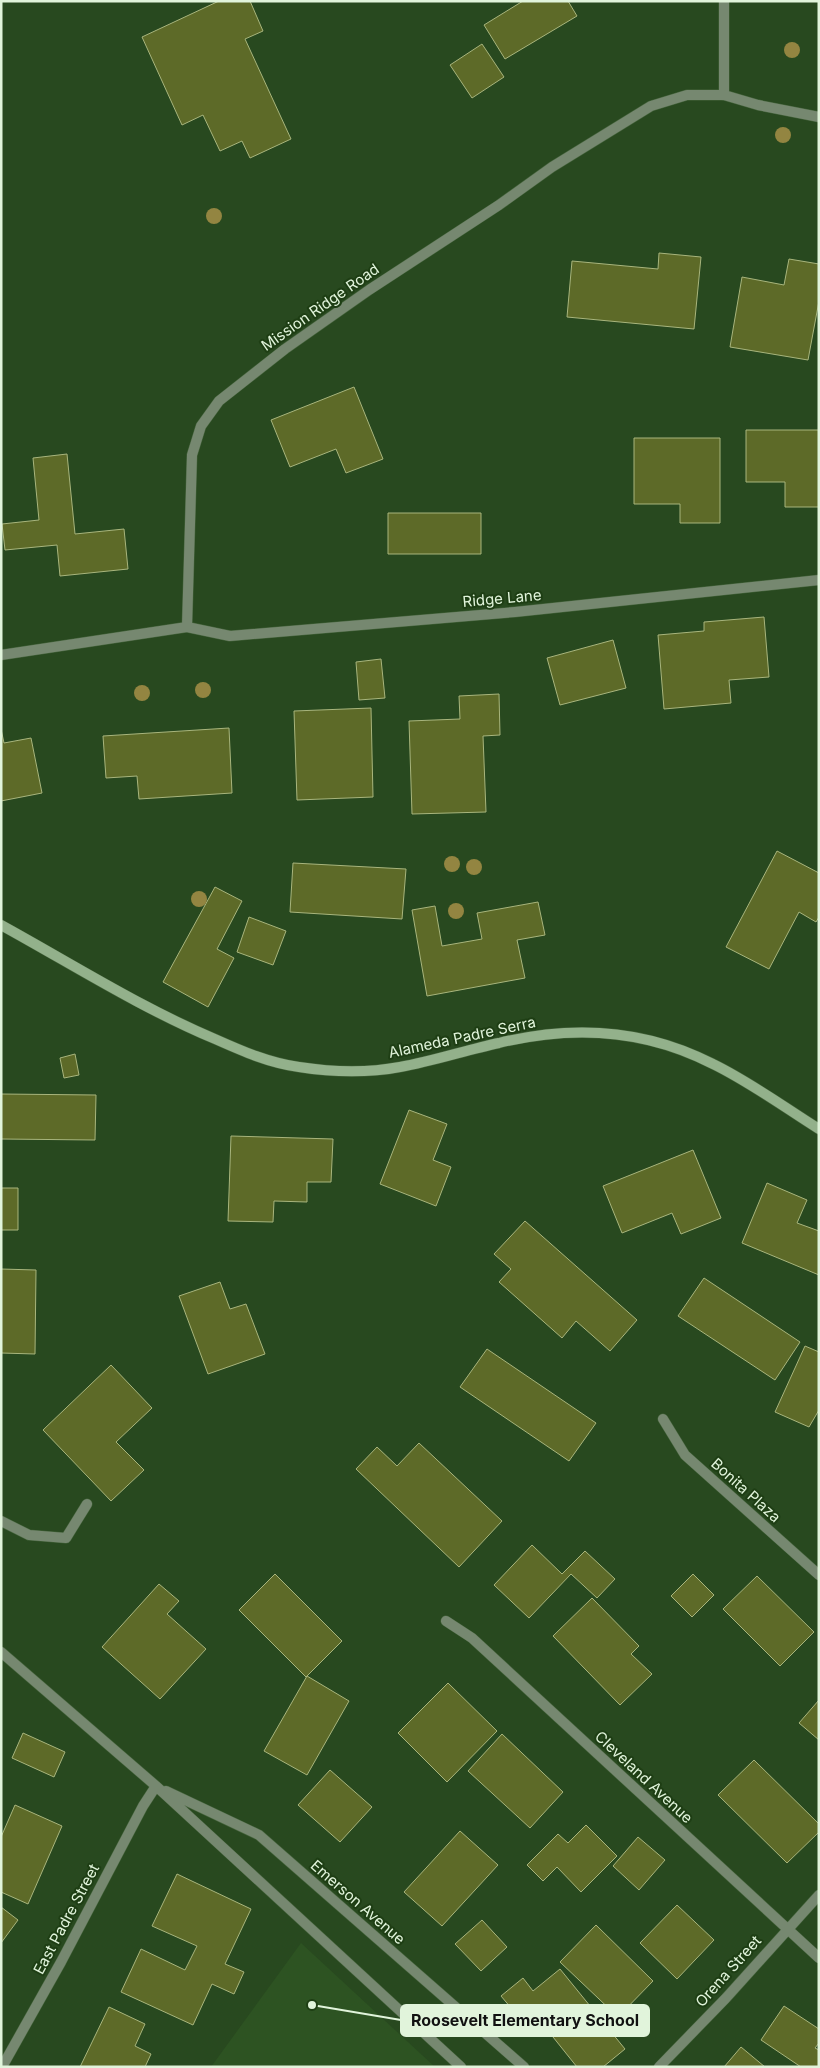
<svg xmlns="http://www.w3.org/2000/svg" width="820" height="2068" font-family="Inter,sans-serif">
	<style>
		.built { fill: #2d5322 }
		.building { fill: #5d6a28; stroke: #a8b57d }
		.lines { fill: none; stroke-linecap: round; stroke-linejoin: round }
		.lane-casing { stroke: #46643d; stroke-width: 11 }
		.street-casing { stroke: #46643d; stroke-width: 11 }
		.secondary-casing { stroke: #46643d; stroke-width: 11 }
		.lane { stroke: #768870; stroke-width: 10 }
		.street { stroke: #768870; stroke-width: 10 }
		.secondary { stroke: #93b18b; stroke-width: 10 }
		.tree { fill: #938541 }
		.labels { text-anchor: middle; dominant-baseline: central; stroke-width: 4; stroke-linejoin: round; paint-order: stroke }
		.street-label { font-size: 15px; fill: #e1f4db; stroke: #1e3e14 }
		.leader { fill: none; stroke: #e1f4db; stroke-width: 2 }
		.callout-dot { fill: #e1f4db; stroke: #1e3e14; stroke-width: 2 }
		.callout { fill: #e1f4db; stroke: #e1f4db; stroke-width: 2 }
		.callout-label { font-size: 16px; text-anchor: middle; font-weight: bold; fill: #111 }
	</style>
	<rect width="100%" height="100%" fill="#28491f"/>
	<path class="built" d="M301 1943 435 2067H211Z"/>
	<path class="building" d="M219 1H250L263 31 245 39 291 139 250 158 242 141 220 151 203 115 182 125 142 37Z
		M523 1H568L577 16 505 59 484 25Z
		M482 44 504 77 472 98 450 65Z
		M659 253 701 257 694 329 567 317 572 261 658 269Z
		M789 259 819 264V301L808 360 730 347 742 277 784 285Z
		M354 387 383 459 346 473 336 449 290 467 271 420Z
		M746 430H819V507H785V482H746Z
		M634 438H720V523H680V504H634Z
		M67 454 75 534 124 529 128 569 60 576 57 545 5 550 2 524 39 520 33 458Z
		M388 513H481V554H388Z
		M764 617 769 677 729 680 731 703 664 709 658 635 704 631V622Z
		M613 640 626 688 560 705 547 658Z
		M381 659 385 698 359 700 356 662Z
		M499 694 500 735 483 736 486 812 412 814 409 721 460 719 459 696Z
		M371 708 373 797 297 800 294 711Z
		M229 728 232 793 139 799 137 776 106 778 103 736Z
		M1 729 4 743 31 738 42 793 1 801Z
		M777 851 819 873V917L816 922 799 912 769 969 726 947Z
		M293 863 406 869 402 919 290 912Z
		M215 887 242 901 217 949 234 958 208 1007 163 982Z
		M538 902 545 935 517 940 525 978 427 996 412 910 435 906 442 946 482 939 477 913Z
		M249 917 286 931 273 965 237 952Z
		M75 1054 79 1075 64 1078 60 1058Z
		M1 1094 96 1095 95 1140 1 1139Z
		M409 1110 447 1124 433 1160 451 1167 436 1206 380 1184Z
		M231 1136 333 1139 331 1182H307V1202L274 1201 273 1222 228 1221Z
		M693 1150 721 1218 681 1234 672 1213 622 1233 603 1186Z
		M767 1183 807 1200 797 1223 819 1231V1275L742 1243Z
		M1 1188H18V1230H1Z
		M525 1221 637 1320 610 1351 576 1321 562 1338 499 1282 511 1269 494 1254Z
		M1 1269 36 1270 35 1354 1 1353Z
		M704 1278 800 1342 775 1380 678 1316Z
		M220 1282 230 1309 246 1304 265 1354 208 1374 179 1296Z
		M805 1346 819 1352V1410L809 1427 775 1412Z
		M487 1349 596 1423 569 1461 460 1387Z
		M111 1365 152 1408 116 1442 144 1470 111 1501 43 1430Z
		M419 1443 502 1521 459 1567 356 1469 377 1447 397 1466Z
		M532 1545 562 1574 585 1551 615 1579 597 1598 571 1574 529 1618 494 1585Z
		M275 1574 342 1641 306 1677 239 1610Z
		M693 1574 714 1595 692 1617 671 1596Z
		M757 1576 814 1632 780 1666 723 1609Z
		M159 1584 179 1601 167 1614 206 1649 160 1699 102 1647Z
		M592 1598 639 1646 631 1654 652 1674 620 1705 553 1636Z
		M307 1676 349 1701 307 1775 264 1751Z
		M448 1683 497 1731 447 1782 398 1733Z
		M819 1700V1740L799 1723Z
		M23 1733 65 1752 54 1777 12 1758Z
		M502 1734 563 1792 530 1828 468 1771Z
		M754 1760 819 1824V1832L787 1863 718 1795Z
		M330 1770 372 1807 340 1842 298 1805Z
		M15 1805 62 1826 28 1904 1 1892V1837Z
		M586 1825 617 1856 581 1892 557 1867 543 1881 527 1865 558 1834 568 1843Z
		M460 1831 498 1865 442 1926 404 1892Z
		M638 1837 665 1860 639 1890 613 1866Z
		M177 1874 251 1909 225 1964 244 1972 234 1994 212 1984 193 2025 121 1992 141 1949 185 1970 197 1946 152 1926Z
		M677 1905 714 1940 677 1979 640 1943Z
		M1 1907 18 1920 1 1943Z
		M482 1920 507 1947 481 1971 455 1944Z
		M596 1925 653 1981 618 2017 560 1962Z
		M560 1969 625 2049 603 2067H577L533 2012 522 2021 501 1996 523 1978 533 1991Z
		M784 2006 819 2029V2043L815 2048 819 2050V2067H801L761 2040Z
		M109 2007 145 2024 135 2046 151 2054 145 2067H80Z
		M741 2047 765 2067H724Z"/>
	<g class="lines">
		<defs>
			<path id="lane" d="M724 95V1
				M1 1521 29 1535 66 1538 87 1504"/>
			<path id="street" d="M187 627 192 455 201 426 219 401 285 349 369 290 499 205 552 167 651 106 687 95H724L758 105 819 117
				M1 655 187 627 230 636 515 612 819 580
				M663 1419 685 1455 819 1575
				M446 1621 472 1638 819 1958
				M1 1652 156 1786 461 2067
				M166 1791 259 1835 524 2067
				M2 2067 61 1962 143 1806 156 1786
				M659 2067 726 1998 819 1895"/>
			<path id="secondary" d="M1 925C72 964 141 1008 215 1039 242 1051 269 1063 299 1067 331 1072 368 1073 400 1067 434 1061 466 1050 499 1043 572 1025 645 1029 713 1064 750 1082 784 1107 819 1129"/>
		</defs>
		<use href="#lane" class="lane-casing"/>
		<use href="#street" class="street-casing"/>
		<use href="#secondary" class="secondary-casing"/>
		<use href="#lane" class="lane"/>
		<use href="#street" class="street"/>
		<use href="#secondary" class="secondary"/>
	</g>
	<g class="tree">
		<circle cx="792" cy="50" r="8"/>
		<circle cx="783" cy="135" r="8"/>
		<circle cx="214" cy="216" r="8"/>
		<circle cx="203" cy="690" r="8"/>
		<circle cx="142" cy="693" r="8"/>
		<circle cx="452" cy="864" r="8"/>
		<circle cx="474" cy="867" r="8"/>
		<circle cx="199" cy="899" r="8"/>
		<circle cx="456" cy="911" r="8"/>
	</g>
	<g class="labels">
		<g class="street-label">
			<text transform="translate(320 307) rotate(-35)">Mission Ridge Road</text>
			<text transform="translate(502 598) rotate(-5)">Ridge Lane</text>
			<text transform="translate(462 1037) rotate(-12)">Alameda Padre Serra</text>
			<text transform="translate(746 1490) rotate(42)">Bonita Plaza</text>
			<text transform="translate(644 1777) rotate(43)">Cleveland Avenue</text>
			<text transform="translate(358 1902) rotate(41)">Emerson Avenue</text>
			<text transform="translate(66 1919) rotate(-62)">East Padre Street</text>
			<text transform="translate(728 1971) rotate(-48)">Orena Street</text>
		</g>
	</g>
	<path class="leader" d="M312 2005L401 2020"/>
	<circle class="callout-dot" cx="312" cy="2005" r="5"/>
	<rect class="callout" x="401" y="2005" width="248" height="31" rx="5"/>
	<g class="callout-label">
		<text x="525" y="2026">Roosevelt Elementary School</text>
	</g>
	<rect width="820" height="2068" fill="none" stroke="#e1f4db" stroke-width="5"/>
</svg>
